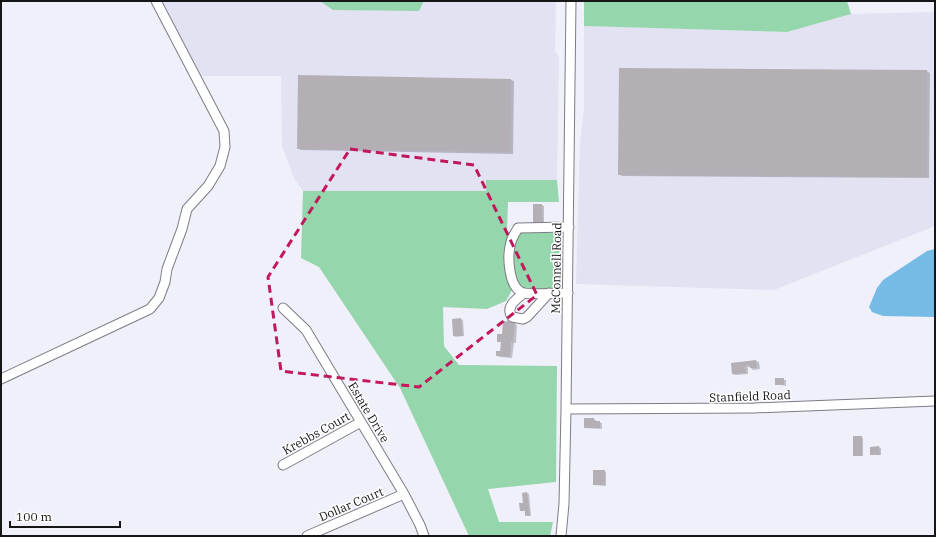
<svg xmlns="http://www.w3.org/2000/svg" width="936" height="537" font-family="'IBM Plex Serif',serif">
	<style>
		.built { fill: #e2e2f3 }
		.green { fill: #96d6ac }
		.water { fill: #76bbe6 }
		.shadow { fill: #0003 }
		.building { fill: #b4aeb5 }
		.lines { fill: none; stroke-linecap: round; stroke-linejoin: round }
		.minor-casing { stroke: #7c7d85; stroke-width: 11 }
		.minor { stroke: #fff; stroke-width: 9 }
		.marked { fill: none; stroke: #c2185b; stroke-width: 3; stroke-dasharray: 8 5; stroke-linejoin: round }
		.labels { text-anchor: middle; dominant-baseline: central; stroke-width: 3; stroke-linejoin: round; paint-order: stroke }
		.street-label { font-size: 12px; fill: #161619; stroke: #fff }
	</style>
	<rect width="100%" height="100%" fill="#eff0fa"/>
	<path class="built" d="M158 1H556L555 52 557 53 559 58 557 180H486V191H303L294 178 282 146 281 76H199Z
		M935 12V226L774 290 576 284 580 142 584 109V26L787 32 851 14Z"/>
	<path class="green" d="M320 1H424L419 11 333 10Z
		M584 1H847L851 14 787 32 584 26Z
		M486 180H557L559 202H508L507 232 560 233V290H512L506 301 487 309 443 307 444 346 459 365 557 366 556 482 488 489 499 522H553L550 536H469L400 388 319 267 301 258 303 191H486Z"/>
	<path class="water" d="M935 249V317L883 316 872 312 869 307 877 288 883 280 927 251Z"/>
	<path class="shadow" d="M620 69 927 71 930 73 929 178 622 176 619 174Z
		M511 80 514 81 513 154 301 150 298 148Z
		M542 205 544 206V225H535Z
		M461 319 463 320 464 336 456 337 454 336 453 320Z
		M514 323 517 325 516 343H514L512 358 500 357 497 355 501 352 502 343 498 341Z
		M756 361 759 362 760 369 753 370 750 367H748V374L736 375 733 374 732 364Z
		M776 379 786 380V386L776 384Z
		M585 419H594L596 420V422L602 423V429L585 428Z
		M861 437 863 438V456H855L854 455Z
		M879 447 881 448V455H871Z
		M604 471 606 472V486L594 485Z
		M527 493 529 494 531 516H528L526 515V511H521Z"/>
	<path class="building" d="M619 68 927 70V177L618 175Z
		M298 75 511 79 510 152 297 149Z
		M533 204H542L543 225H533Z
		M461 318 463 336H453L452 319Z
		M503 321 515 322 513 342H511L510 357 496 356V351H500L501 342H497V334H502Z
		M756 360 757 368H750L749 365 745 366 746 373 732 374 731 363Z
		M775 378H784V385H775Z
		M584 418H594V421H600V428H584Z
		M853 436H862V456H853Z
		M879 446 880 455H870V447Z
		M593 470H605V485H593Z
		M527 492 530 515 525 516V511H520L519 503H523L522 493Z"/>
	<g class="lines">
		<defs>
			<path id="minor" d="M524 293C516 299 505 307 512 317L523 319 527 317 549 293
				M568 293C557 293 533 295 524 293 508 289 507 255 511 242 512 237 516 232 518 228L569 227
				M283 308 306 330 404 494 420 525 424 536
				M1 379 150 309 159 298 165 282 167 269 182 229 187 209 208 186 220 166 225 147 224 131 156 1
				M566 409 754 408 935 401
				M283 465 361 422
				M307 536 404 494
				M561 536 564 504 566 409 571 1"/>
		</defs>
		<use href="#minor" class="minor-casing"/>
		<use href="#minor" class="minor"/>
	</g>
	<path class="marked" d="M350 149 474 165 537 295 419 387 281 371 268 277Z"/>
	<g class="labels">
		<g class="street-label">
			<text transform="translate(556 268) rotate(-89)">McConnell Road</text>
			<text transform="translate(750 396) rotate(-2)">Stanfield Road</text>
			<text transform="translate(369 412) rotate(59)">Estate Drive</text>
			<text transform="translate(316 433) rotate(-29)">Krebbs Court</text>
			<text transform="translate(351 504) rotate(-23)">Dollar Court</text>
		</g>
	</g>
	<rect width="936" height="537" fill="none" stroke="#161619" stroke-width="4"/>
	<path d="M10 521v6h110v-6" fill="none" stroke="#161619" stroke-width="2"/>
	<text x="16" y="521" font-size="12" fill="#161619" stroke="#ffffff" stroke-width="3" paint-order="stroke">100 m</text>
</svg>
